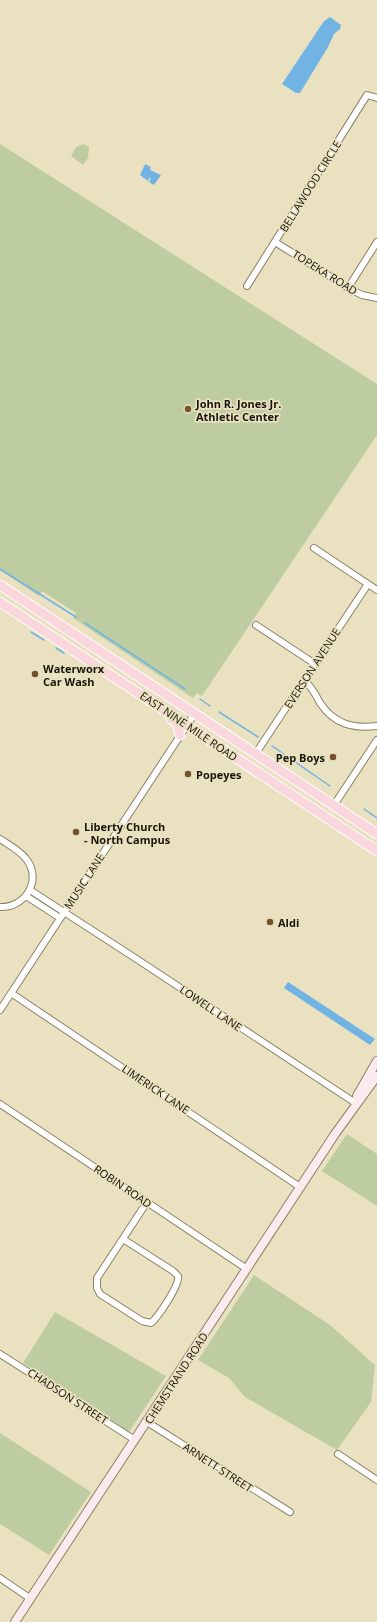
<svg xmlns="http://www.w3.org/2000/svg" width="377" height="1622" font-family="'Open Sans',sans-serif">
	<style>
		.green { fill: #becda1 }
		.water { fill: #71b4e4 }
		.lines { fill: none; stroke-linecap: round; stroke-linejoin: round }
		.stream { stroke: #71b4e4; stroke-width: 1.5 }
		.street-casing { stroke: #8b8366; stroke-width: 8 }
		.secondary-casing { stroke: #8b8366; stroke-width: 10 }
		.primary-casing { stroke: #fff; stroke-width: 11 }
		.street { stroke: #fff; stroke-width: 6 }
		.secondary { stroke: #fcebee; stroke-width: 8 }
		.primary { stroke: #fad7dc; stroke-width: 9 }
		.poi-dot { fill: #74512a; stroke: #eae1c1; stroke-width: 1.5 }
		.labels { text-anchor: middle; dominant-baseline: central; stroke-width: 3.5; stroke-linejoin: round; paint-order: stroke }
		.street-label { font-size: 11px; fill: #181509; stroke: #eae1c1 }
		.poi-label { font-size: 11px; font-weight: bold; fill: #181509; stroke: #eae1c1; text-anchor: start }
	</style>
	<rect width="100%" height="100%" fill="#eae1c1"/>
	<path class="green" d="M0 144 377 384V435L202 696 197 693 193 698 73 618 76 613 42 591 39 596 0 570Z
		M84 144 89 147 88 158 83 165 71 156 76 147Z
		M347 1134 377 1154V1206L322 1171Z
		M254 1275 330 1325 375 1365 371 1402 337 1450 245 1397 229 1378 198 1360Z
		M55 1312 166 1376 129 1432 23 1363Z
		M0 1433 91 1492 49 1555 0 1524Z"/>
	<path class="water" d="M330 17 341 25 340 29 334 34 328 47 300 93H296L282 84 324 21Z
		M145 164 151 167 150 170 161 175 154 185 149 182 151 178H149L148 181 140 175Z
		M288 982 375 1039 370 1045 284 988Z"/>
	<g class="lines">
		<path class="stream" d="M0 569 76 617
			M85 623 185 689
			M31 632 44 640
			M56 648 64 653
			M200 699 210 706
			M219 712 258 737
			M272 746 330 786
			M364 809 377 818"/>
		<defs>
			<path id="street" d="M275 242 350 289 362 295 377 298
				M247 286 367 95 377 98
				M348 288 377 242
				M314 548 377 590
				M256 625 315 664
				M304 680C311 686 316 695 320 703 334 724 353 729 377 726
				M256 753 368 584
				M334 805 377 740
				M0 839C9 845 21 851 27 860 42 881 25 908 0 907
				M30 890 132 956 357 1104
				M26 896 60 918
				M11 993 300 1187
				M0 1010 195 713
				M0 1104 247 1269
				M123 1239 173 1271 178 1276C180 1285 158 1317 151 1323L142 1321 100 1294 97 1288V1278L147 1202
				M0 1354 135 1440
				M147 1422 290 1512
				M338 1454 377 1480
				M0 1578 31 1599"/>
			<path id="secondary" d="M357 1096 377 1061
				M15 1622 335 1134 377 1076"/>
			<path id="primary" d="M0 585 377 834
				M0 602 377 851
				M171 719 177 723 180 735"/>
		</defs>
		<use href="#street" class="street-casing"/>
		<use href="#secondary" class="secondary-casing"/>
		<use href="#primary" class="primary-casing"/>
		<use href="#street" class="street"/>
		<use href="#secondary" class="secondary"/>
		<use href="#primary" class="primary"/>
	</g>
	<g class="poi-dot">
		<circle cx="188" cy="409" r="4"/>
		<circle cx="35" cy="674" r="4"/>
		<circle cx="333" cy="757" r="4"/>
		<circle cx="188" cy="774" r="4"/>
		<circle cx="76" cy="832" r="4"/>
		<circle cx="270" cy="922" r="4"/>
	</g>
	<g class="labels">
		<g class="street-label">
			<text transform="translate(310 186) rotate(-58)">BELLAWOOD CIRCLE</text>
			<text transform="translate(325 272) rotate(32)">TOPEKA ROAD</text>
			<text transform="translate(312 668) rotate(-57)">EVERSON AVENUE</text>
			<text transform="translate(189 726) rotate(34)">EAST NINE MILE ROAD</text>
			<text transform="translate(84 881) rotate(-57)">MUSIC LANE</text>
			<text transform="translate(211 1008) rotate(34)">LOWELL LANE</text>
			<text transform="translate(156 1089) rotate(34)">LIMERICK LANE</text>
			<text transform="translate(123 1186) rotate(34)">ROBIN ROAD</text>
			<text transform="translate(176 1378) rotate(-57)">CHEMSTRAND ROAD</text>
			<text transform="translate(68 1396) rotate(33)">CHADSON STREET</text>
			<text transform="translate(218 1467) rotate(33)">ARNETT STREET</text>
		</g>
		<g class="poi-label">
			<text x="196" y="403">John R. Jones Jr.<tspan x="196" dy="13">Athletic Center</tspan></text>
			<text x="43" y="668">Waterworx<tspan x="43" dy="13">Car Wash</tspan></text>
			<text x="325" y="757" text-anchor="end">Pep Boys</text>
			<text x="196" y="774">Popeyes</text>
			<text x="84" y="826">Liberty Church<tspan x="84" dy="13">- North Campus</tspan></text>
			<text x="278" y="922">Aldi</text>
		</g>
	</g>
</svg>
